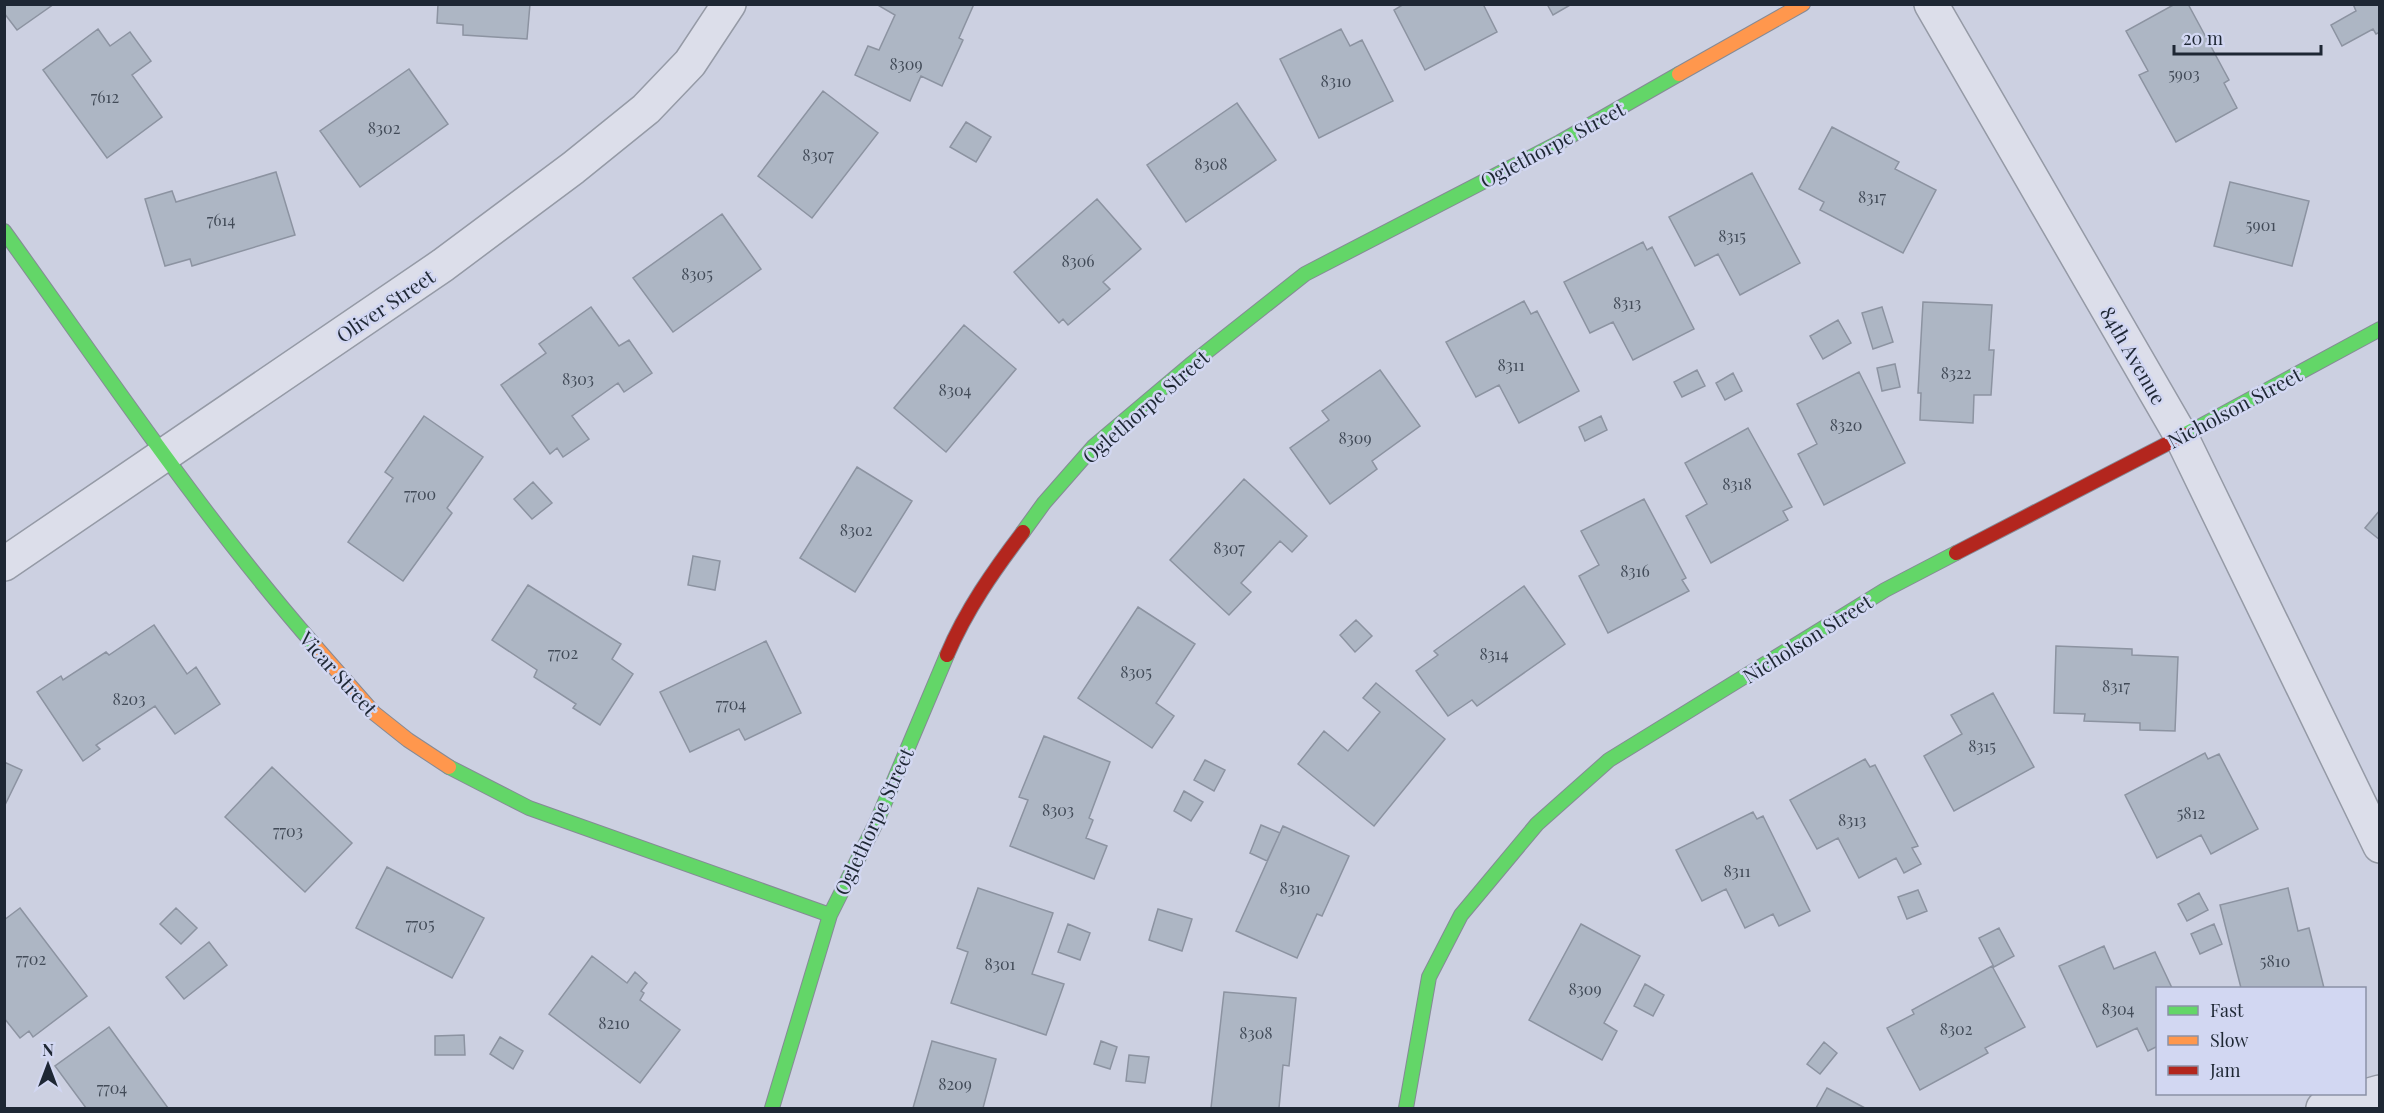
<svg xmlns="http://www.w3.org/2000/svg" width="2384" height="1113" font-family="'Playfair Display',serif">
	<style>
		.building { fill: #adb6c4; stroke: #8c93a1; stroke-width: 1.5 }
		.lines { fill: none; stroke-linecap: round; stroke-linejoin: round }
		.street-casing { stroke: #959aa6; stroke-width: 36 }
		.fast-casing { stroke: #858a96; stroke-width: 16 }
		.slow-casing { stroke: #858a96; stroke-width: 16 }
		.jam-casing { stroke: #858a96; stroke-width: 16 }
		.street { stroke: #dcdeea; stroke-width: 33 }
		.fast { stroke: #63d668; stroke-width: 14 }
		.slow { stroke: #ff974d; stroke-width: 14 }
		.jam { stroke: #b3261e; stroke-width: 14 }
		.labels { text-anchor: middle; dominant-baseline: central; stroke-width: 5; stroke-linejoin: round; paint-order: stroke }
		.number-label { font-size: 16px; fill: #424b58 }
		.street-label { font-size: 20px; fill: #1e2734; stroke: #d2d7f2 }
	</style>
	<rect width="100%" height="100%" fill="#ccd0e1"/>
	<path class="building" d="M4 4H54L17 30 4 13Z
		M438 4H530L527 39 463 35V25L437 23Z
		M876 4H974L959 38 963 40 942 86 921 76 910 101 855 75 868 46 879 50 895 15Z
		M1404 4H1483L1497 32 1425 70 1394 10Z
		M1547 4H1572L1553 15Z
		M2175 4H2188L2229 80 2224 83 2237 108 2176 142 2139 75 2148 71 2126 31Z
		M2353 4H2380V32L2376 34 2373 29 2342 46 2331 25 2356 11Z
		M98 29 110 46 130 32 151 61 132 75 162 117 107 158 43 70Z
		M1341 29 1350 46 1362 40 1393 101 1319 138 1280 59Z
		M409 69 448 124 360 187 320 131Z
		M823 91 878 133 812 218 758 176Z
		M1237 103 1276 160 1186 222 1147 165Z
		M966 122 991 137 976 162 950 147Z
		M1832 127 1899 162 1895 169 1936 190 1903 253 1820 210 1824 202 1799 189Z
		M276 172 295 235 192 266 190 259 165 266 145 199 172 191 176 202Z
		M1752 173 1800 263 1740 295 1718 254 1695 266 1669 217Z
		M2230 182 2309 201 2292 266 2214 246Z
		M1097 199 1141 249 1103 282 1110 289 1068 325 1063 319 1059 323 1014 272Z
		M722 214 761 269 673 332 633 278Z
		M1643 242 1647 250 1652 247 1694 329 1633 360 1613 322 1590 333 1564 282Z
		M1524 301 1531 314 1537 311 1579 391 1519 423 1499 385 1476 397 1446 342Z
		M1923 302 1992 305 1989 350H1994L1991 395H1974L1973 423 1920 420 1921 393H1918Z
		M591 307 619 346 629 340 652 373 624 392 618 383 572 416 589 439 563 457 557 448 550 454 501 385 546 353 539 344Z
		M1882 307 1893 342 1873 349 1862 313Z
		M1838 320 1851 343 1823 359 1810 336Z
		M964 325 1016 369 946 452 894 408Z
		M1895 364 1900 387 1882 391 1877 368Z
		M1380 370 1420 426 1372 461 1377 469 1330 504 1290 448 1329 420 1322 411Z
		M1697 370 1705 386 1682 397 1674 382Z
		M1859 372 1905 463 1824 505 1798 454 1817 444 1797 404Z
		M1733 373 1742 391 1725 400 1716 383Z
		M424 416 483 457 447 508 452 513 403 581 348 542 393 478 385 472Z
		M1601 416 1607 430 1585 441 1579 427Z
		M1748 428 1792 507 1783 511 1788 520 1711 563 1686 516 1707 504 1685 463Z
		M857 467 912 501 855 592 800 558Z
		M1244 479 1307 536 1292 552 1280 541 1241 583 1251 592 1229 615 1170 560Z
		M533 482 552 503 532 519 514 499Z
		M1644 499 1686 578 1682 580 1689 591 1608 633 1579 576 1599 565 1581 531Z
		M2380 510V540L2365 528Z
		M693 556 720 561 715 590 688 585Z
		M528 585 621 644 612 659 633 674 600 725 573 708 576 704 534 677 537 670 492 640Z
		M1524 586 1565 644 1477 706 1472 700 1448 716 1416 671 1438 655 1434 651Z
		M1138 607 1195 644 1156 703 1174 716 1152 748 1078 698Z
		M1356 620 1372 636 1355 652 1340 635Z
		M154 625 187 674 196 667 220 704 175 734 155 706 96 745 100 749 83 761 37 692 61 676 63 680 106 652 109 655Z
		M766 641 801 713 745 740 739 729 690 752 660 692Z
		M2056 646 2132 649V655L2178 657 2175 731 2140 730V723L2084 721 2085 714 2054 713Z
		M1376 683 1445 739 1374 826 1298 764 1324 731 1348 751 1380 712 1363 698Z
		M1993 693 2034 767 1954 811 1924 756 1962 734 1951 715Z
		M1044 736 1110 762 1089 818 1093 820 1086 838 1107 846 1094 879 1010 846 1028 800 1019 797Z
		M2205 753 2208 759 2219 754 2258 829 2211 854 2201 835 2157 858 2125 795Z
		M1865 759 1870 767 1875 765 1918 846 1912 848 1921 864 1904 873 1896 858 1859 878 1838 838 1817 849 1790 800Z
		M1205 760 1225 770 1214 791 1194 780Z
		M4 762 22 770 4 807Z
		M272 767 352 843 305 892 225 817Z
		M1184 791 1203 802 1191 821 1174 811Z
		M1753 812 1757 819 1763 816 1810 911 1779 926 1773 914 1745 928 1726 889 1702 901 1676 850Z
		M1261 825 1280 833 1267 861 1250 853Z
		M1283 826 1349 856 1322 916 1317 914 1297 958 1236 931Z
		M387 867 484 918 452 978 356 928Z
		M978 888 1053 913 1032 974 1064 984 1046 1035 951 1003 968 952 957 948Z
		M2288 888 2298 931 2309 928 2324 988H2241L2220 905Z
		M1918 890 1927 911 1907 919 1898 897Z
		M2199 893 2208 910 2187 921 2178 904Z
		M20 908 87 996 33 1037 29 1031 20 1038 4 1018V920Z
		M176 908 197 928 181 944 160 924Z
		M1158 909 1192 919 1182 951 1149 940Z
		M1068 924 1090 933 1080 960 1058 952Z
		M1581 924 1640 956 1604 1023 1617 1031 1602 1060 1529 1020Z
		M2214 924 2222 944 2200 954 2191 934Z
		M1999 928 2014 956 1994 967 1979 938Z
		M209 942 227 965 184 999 166 977Z
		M2104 946 2114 969 2155 952 2172 988H2158V1046L2148 1051 2137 1028 2097 1047 2059 966Z
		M592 956 627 983 635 972 647 983 641 991 644 993 640 1000 680 1030 640 1083 549 1014Z
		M1992 966 2025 1027 1985 1048 1988 1053 1920 1090 1887 1028 1914 1014 1912 1010Z
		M1645 984 1664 995 1653 1016 1634 1006Z
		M1224 992 1296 998 1289 1066 1283 1065 1279 1108H1211Z
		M109 1027 168 1108H86L55 1066Z
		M464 1035 465 1055H435V1036Z
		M500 1037 523 1051 513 1069 490 1054Z
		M932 1041 996 1059 983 1108H985H913Z
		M1101 1041 1117 1047 1110 1069 1094 1064Z
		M1824 1042 1837 1053 1820 1074 1807 1064Z
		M1129 1055 1149 1057 1145 1083 1126 1081Z
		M1827 1088 1865 1108H1816Z"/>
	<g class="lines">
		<defs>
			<path id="street" d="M1931 4 2181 436 2380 846
				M4 564 443 265 573 168 646 109 690 63 729 4
				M2323 1108 2380 1092"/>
			<path id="fast" d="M4 231C105 371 202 517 316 647
				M2184 435 2380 329
				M1023 532 1044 503 1094 446 1190 365 1305 274 1560 142 1679 74
				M449 767 529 808 830 915
				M772 1108 830 915 877 821 947 655
				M1406 1108 1429 977 1461 915 1537 824 1609 760 1885 590 1956 553"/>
			<path id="slow" d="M1679 74 1803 4
				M316 647 374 713 408 740 449 767"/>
			<path id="jam" d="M1956 553 2184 435
				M947 655C966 610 994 570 1023 532"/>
		</defs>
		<use href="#street" class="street-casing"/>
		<use href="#fast" class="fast-casing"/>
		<use href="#slow" class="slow-casing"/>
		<use href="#jam" class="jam-casing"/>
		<use href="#street" class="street"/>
		<use href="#fast" class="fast"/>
		<use href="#slow" class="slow"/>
		<use href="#jam" class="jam"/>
	</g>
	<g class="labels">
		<g class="number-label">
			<text x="906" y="63">8309</text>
			<text x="2184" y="73">5903</text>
			<text x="1336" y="80">8310</text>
			<text x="105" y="96">7612</text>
			<text x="384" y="127">8302</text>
			<text x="818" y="154">8307</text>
			<text x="1211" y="163">8308</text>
			<text x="1872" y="196">8317</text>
			<text x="221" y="219">7614</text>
			<text x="2261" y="224">5901</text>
			<text x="1732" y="235">8315</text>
			<text x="1078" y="260">8306</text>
			<text x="697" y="273">8305</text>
			<text x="1627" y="302">8313</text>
			<text x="1511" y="364">8311</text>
			<text x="1956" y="372">8322</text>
			<text x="578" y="378">8303</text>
			<text x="955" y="389">8304</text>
			<text x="1846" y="424">8320</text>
			<text x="1355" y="437">8309</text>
			<text x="1737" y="483">8318</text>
			<text x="420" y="493">7700</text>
			<text x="856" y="529">8302</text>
			<text x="1229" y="547">8307</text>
			<text x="1635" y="570">8316</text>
			<text x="563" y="652">7702</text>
			<text x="1494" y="653">8314</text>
			<text x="1136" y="671">8305</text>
			<text x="2116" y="685">8317</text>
			<text x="129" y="698">8203</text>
			<text x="731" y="703">7704</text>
			<text x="1982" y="745">8315</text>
			<text x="1058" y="809">8303</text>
			<text x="2191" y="812">5812</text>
			<text x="1852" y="819">8313</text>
			<text x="288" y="830">7703</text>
			<text x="1737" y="870">8311</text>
			<text x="1295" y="887">8310</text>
			<text x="420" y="923">7705</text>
			<text x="31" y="958">7702</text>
			<text x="2275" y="960">5810</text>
			<text x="1000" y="963">8301</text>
			<text x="1585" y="988">8309</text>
			<text x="2118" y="1008">8304</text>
			<text x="614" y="1022">8210</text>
			<text x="1956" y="1028">8302</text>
			<text x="1256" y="1032">8308</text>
			<text x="955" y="1083">8209</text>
			<text x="112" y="1087">7704</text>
		</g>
		<g class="street-label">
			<text transform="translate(1552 144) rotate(-28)">Oglethorpe Street</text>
			<text transform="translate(385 305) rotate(-34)">Oliver Street</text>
			<text transform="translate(2134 355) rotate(60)">84th Avenue</text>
			<text transform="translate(1145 406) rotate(-41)">Oglethorpe Street</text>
			<text transform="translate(2234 407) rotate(-28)">Nicholson Street</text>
			<text transform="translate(1807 638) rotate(-32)">Nicholson Street</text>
			<text transform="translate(339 673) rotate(48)">Vicar Street</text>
			<text transform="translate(873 821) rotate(-65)">Oglethorpe Street</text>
		</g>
	</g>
	<rect width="2384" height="1113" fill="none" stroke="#1e2734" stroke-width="12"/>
	<rect x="2156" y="987" width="210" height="108" fill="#d2d7f2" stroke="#8a91a6" stroke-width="1.5"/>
	<rect x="2168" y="1006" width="30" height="9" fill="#63d668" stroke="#8a91a6" stroke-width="1.5"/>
	<text x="2210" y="1017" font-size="18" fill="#1e2734">Fast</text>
	<rect x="2168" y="1036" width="30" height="9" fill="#ff974d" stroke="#8a91a6" stroke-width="1.5"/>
	<text x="2210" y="1047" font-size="18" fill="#1e2734">Slow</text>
	<rect x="2168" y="1066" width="30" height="9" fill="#b3261e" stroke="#8a91a6" stroke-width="1.5"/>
	<text x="2210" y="1077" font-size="18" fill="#1e2734">Jam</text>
	<g transform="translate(48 1065)" stroke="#d2d7f2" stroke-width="4.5" paint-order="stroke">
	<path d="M0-4.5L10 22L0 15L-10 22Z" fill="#1e2734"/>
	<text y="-9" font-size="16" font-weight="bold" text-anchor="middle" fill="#1e2734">N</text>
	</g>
	<path d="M2174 45v9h147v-9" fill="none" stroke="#1e2734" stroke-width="3"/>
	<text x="2183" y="45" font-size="18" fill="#1e2734" stroke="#d2d7f2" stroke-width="4.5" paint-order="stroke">20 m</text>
</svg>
